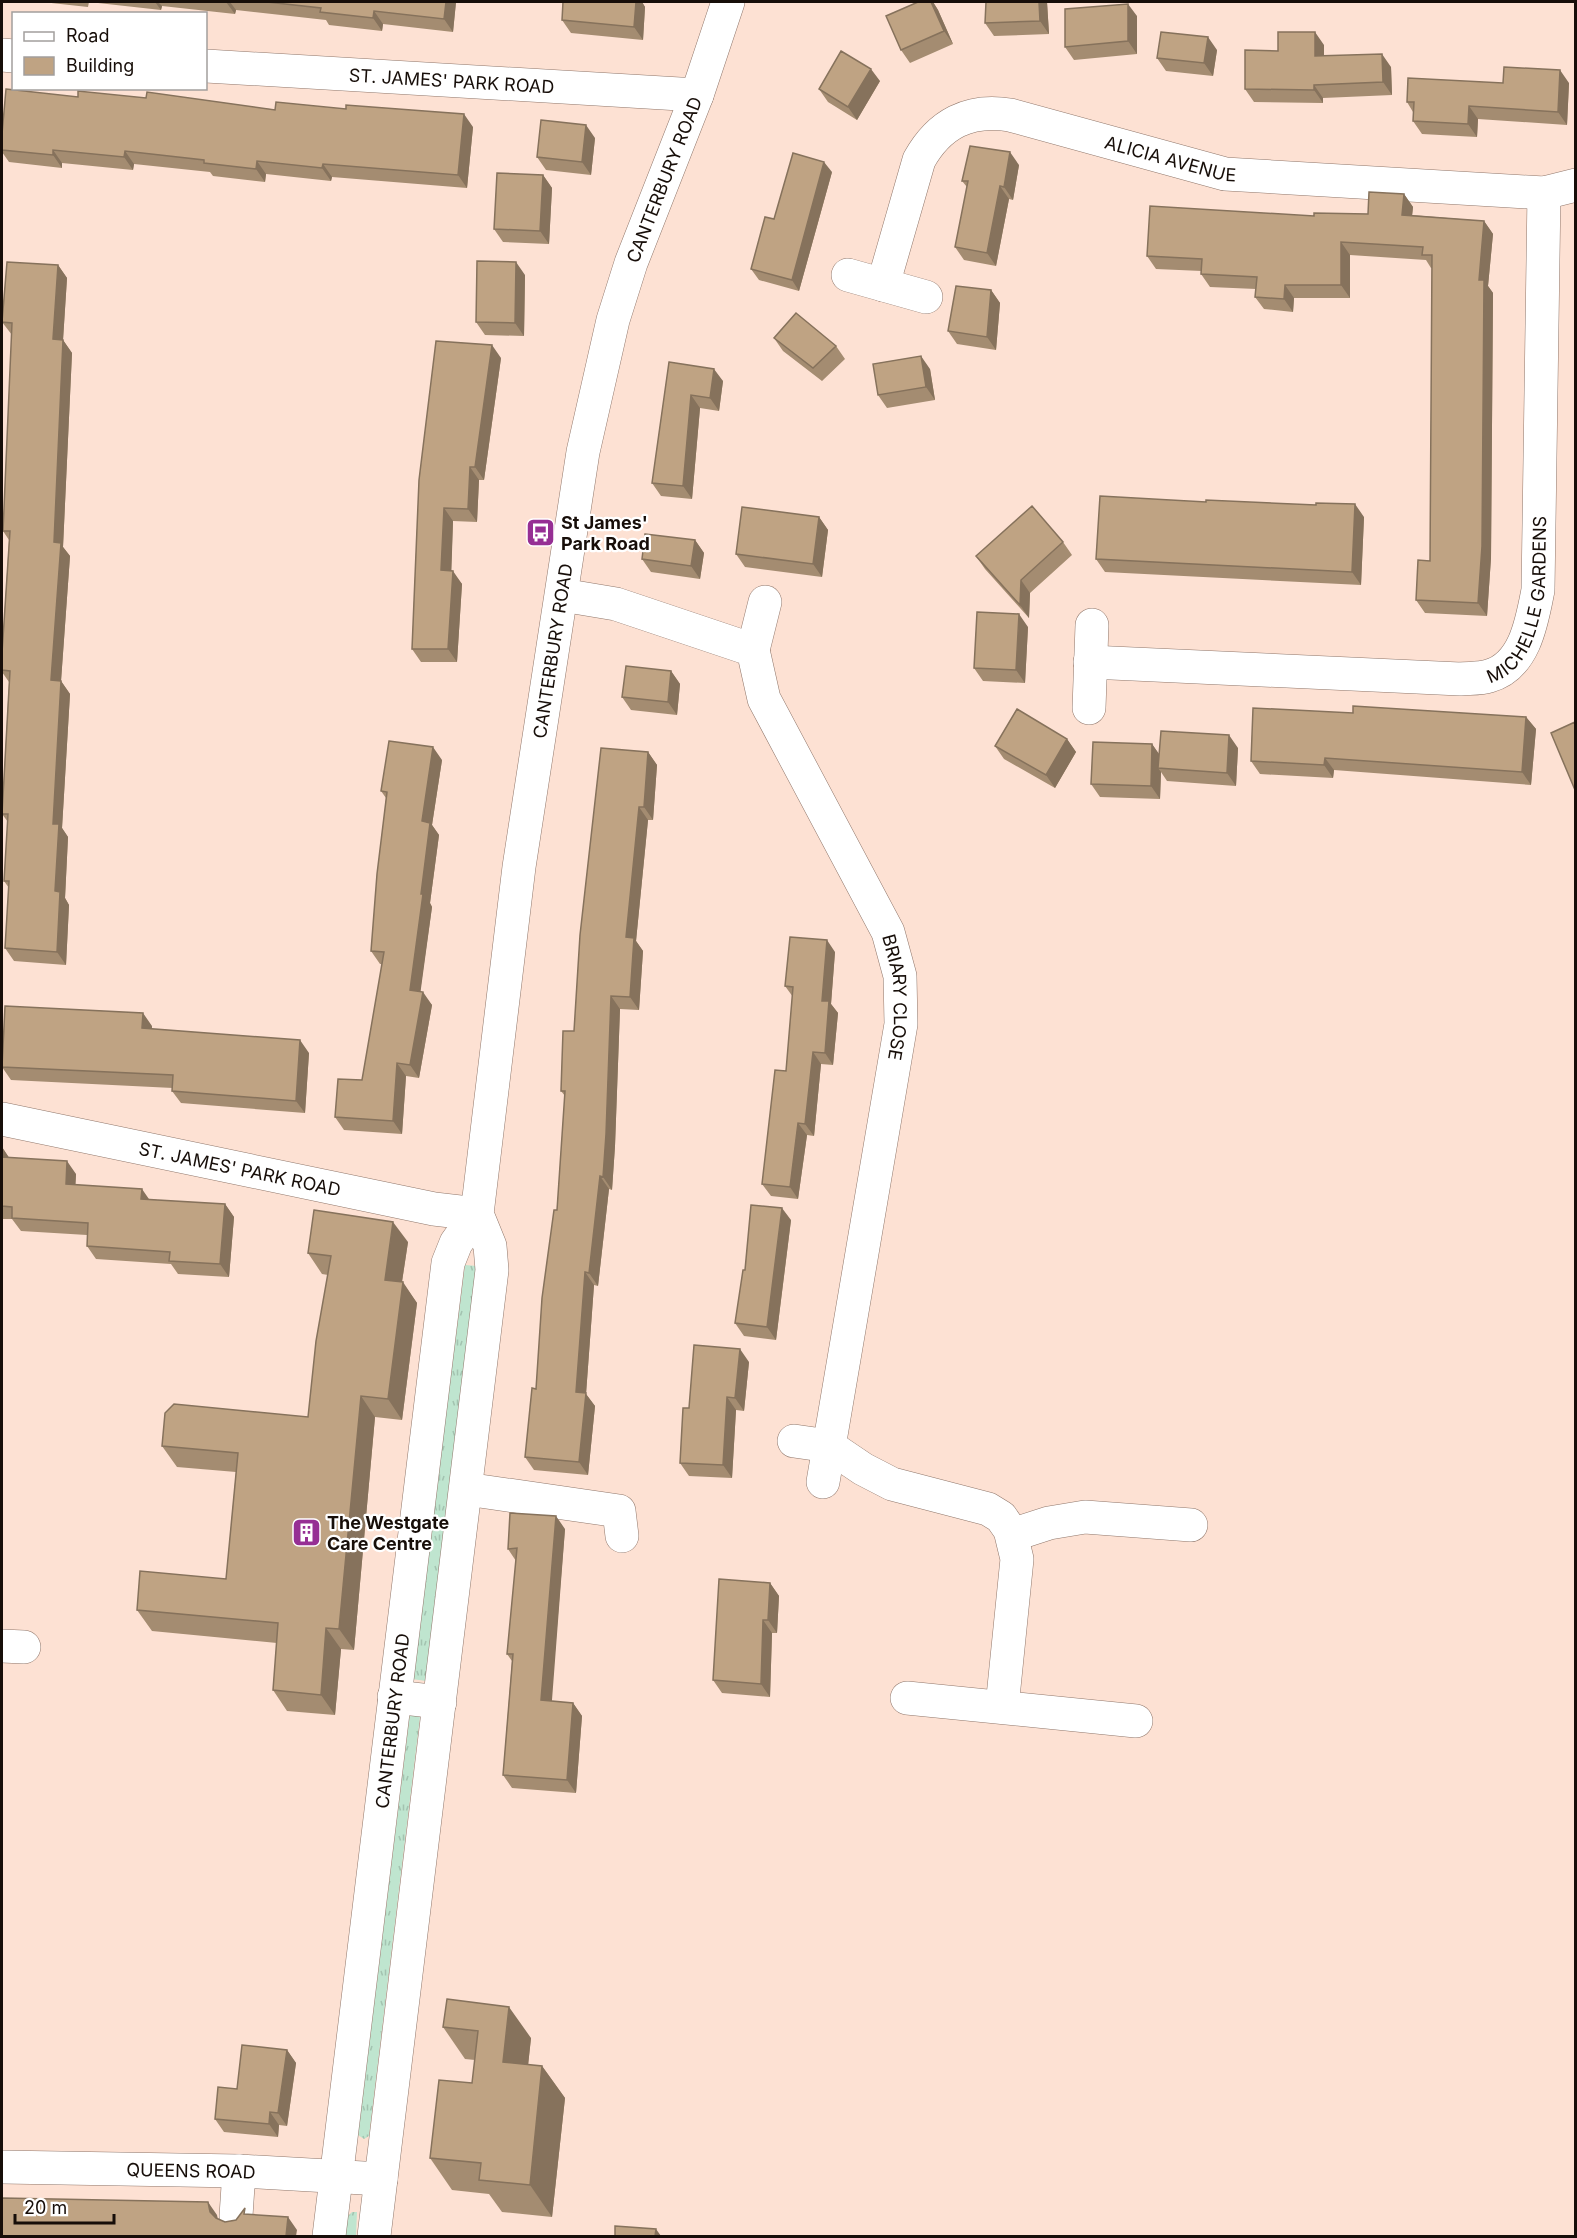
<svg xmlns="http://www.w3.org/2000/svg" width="1577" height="2238" font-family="Inter,sans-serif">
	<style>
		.grass { fill: url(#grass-tufts) }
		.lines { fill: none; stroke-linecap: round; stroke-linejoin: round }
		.minor-casing { stroke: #90776b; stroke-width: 34 }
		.highway-casing { stroke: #90776b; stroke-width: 34 }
		.minor { stroke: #fff; stroke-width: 33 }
		.highway { stroke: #fff; stroke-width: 33 }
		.wall { fill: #a48c71 }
		.shaded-wall { fill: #86725c }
		.building { fill: #bfa383; stroke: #86725c; stroke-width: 1.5 }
		.labels { text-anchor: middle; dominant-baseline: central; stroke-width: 4.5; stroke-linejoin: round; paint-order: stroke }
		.street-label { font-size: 18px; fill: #170e09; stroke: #fff }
		.poi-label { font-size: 18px; font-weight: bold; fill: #170e09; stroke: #fff; text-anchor: start }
	</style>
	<defs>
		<pattern id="grass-tufts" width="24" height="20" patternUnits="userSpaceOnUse" patternTransform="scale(1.5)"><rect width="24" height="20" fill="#bfe5cf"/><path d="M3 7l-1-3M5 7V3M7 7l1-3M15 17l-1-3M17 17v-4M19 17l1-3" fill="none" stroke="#a3c3b0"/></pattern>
	</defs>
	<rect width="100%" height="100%" fill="#fde1d3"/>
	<path class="grass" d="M465 1265 477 1266 426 1681 412 1679Z
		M415 1710 420 1717 369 2136 364 2139 358 2135 410 1713Z
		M352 2212H357L356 2236H345L348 2216Z"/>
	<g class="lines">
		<defs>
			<g id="minor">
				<path d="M2 55 14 56"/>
				<path id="s1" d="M206 66 697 95"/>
				<path d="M848 275 926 297"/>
				<path id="s2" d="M883 285 919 160C939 124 969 108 1010 115L1225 174 1544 193 1576 185"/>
				<path id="s3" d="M562 595 616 604 753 650 764 699 888 932 900 976 901 1024 823 1482"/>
				<path d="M753 650 765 602"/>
				<path id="s4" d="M1090 662 1460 679C1469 678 1480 679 1489 676 1525 666 1532 621 1538 590L1544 193"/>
				<path d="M1089 708 1092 625"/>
				<path id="s5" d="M2 1119 434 1209 477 1214"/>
				<path d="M794 1441 829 1446 863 1469 892 1484 988 1509 1001 1517 1010 1530 1017 1559 1002 1707"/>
				<path d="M466 1489 619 1511 622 1536"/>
				<path d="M1012 1535 1049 1523 1085 1517 1191 1525"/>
				<path d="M2 1646 24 1647"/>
				<path d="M394 1697 440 1702"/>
				<path d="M907 1698 1136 1721"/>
				<path id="s6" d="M2 2167 239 2171 381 2179"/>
				<path d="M236 2216 239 2171"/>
			</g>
			<g id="highway">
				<path id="s7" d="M329 2236 448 1263 456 1243 477 1214"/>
				<path id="s8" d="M374 2236 492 1270 490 1246 477 1214 519 867 583 452 613 320 631 263 697 95 728 2"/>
			</g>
		</defs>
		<use href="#minor" class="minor-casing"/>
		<use href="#highway" class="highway-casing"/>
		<use href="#minor" class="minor"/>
		<use href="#highway" class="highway"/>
	</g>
	<path class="wall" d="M42 2H456L453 32 383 24 382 31 329 25 326 20 236 10 235 14 162 6 161 10 89 2 88 7Z
		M563 2H642L645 7 643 40 571 33 562 20Z
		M918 2H933L938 10 953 44 910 63 901 50Z
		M1047 2 1049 34 994 36 985 23Z
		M1137 16V54L1074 60 1065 47Z
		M1324 45V56L1391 67 1392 95 1323 98V103L1254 102 1245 89 1278 51Z
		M1217 50 1213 76 1166 71 1157 58Z
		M880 81 857 120 828 102 819 89Z
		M1503 83H1569L1567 125 1478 119 1477 137 1422 134 1413 121V112L1407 102Z
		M78 97 146 98 473 127 467 188 332 177 331 181 266 174 265 182 213 176 210 172 134 164 133 170 62 163V168L9 162 2 152V134Z
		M595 138 591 175 546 170 537 157Z
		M1019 165 1013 200 1009 199 996 266 964 260 955 247 967 187 962 181Z
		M832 172 799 291 759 280 751 269 774 219Z
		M543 175 552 188 549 244 503 242 494 229Z
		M1404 194 1413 207 1412 215 1484 221 1493 234 1488 286 1493 293 1491 558 1487 616 1425 613 1416 600 1430 561 1432 268H1431L1426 260 1350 255V298H1294L1293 312 1264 309 1255 297 1256 289 1210 287 1201 274 1202 271 1156 269 1147 256 1368 214Z
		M58 265 67 278 63 340 72 353 63 547 70 556 61 681 70 694 62 828 68 837 65 898 69 905 66 965 14 961 5 948 9 888 4 881 8 822 2 814 9 682 2 672V653L9 540 3 531 12 335 2 322Z
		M525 275 524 336 485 335 476 322Z
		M991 290 1000 303 996 350 957 344 948 331Z
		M774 338 836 346 845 359 822 381 783 351Z
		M501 358 484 480H479L477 522 453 521 451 571 462 584 457 662H421L412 649 419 480Z
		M669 362 723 381 719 411 700 408 692 499 661 496 652 483Z
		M930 369 935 400 887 408 878 395Z
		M819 517 828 530 822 577 745 567 736 554Z
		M1364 517 1361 585 1105 572 1096 559Z
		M695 540 704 553 700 579 651 572 642 559Z
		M1063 542 1072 555 1030 593 1029 618 985 569 976 556Z
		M1028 627 1025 683 983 681 974 668Z
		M671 671 680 684 677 715 631 710 622 697Z
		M1353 713 1526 717 1536 729 1531 785 1334 770 1333 778 1260 774 1251 761Z
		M1067 739 1076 752 1055 788 1004 759 995 746Z
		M1152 744 1159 754 1238 748 1236 786 1167 781 1161 772 1160 799 1100 797 1091 784Z
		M648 752 657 765 653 820H648L636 941 643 951 639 1010 620 1009 615 1146 612 1190 609 1189 598 1286 594 1285 586 1394 595 1406 588 1475 534 1470 525 1457 536 1389 557 1210 565 1096 561 1091 574 1031Z
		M442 760 432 825 439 835 430 903 432 907 420 992 432 1005 419 1078 406 1076 402 1134 344 1130 335 1117 362 1080 382 964H380L371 951 386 798 381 791Z
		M835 952 831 1004 838 1013 833 1065 821 1064 814 1136 807 1135 798 1199 771 1196 762 1184 786 1071 793 997 785 986Z
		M152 1026V1029L309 1053 305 1113 181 1103 172 1091 173 1088 11 1080 2 1067Z
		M2 1147 9 1158 76 1174 75 1185 149 1200 225 1204 234 1217 229 1277 178 1274 171 1264 96 1259 87 1246V1235L21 1231 12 1219H2Z
		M791 1220 776 1340 744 1336 735 1323 745 1270Z
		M408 1242 402 1282 417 1303 402 1420 375 1417 354 1650 341 1649 335 1715 287 1711 273 1690 277 1643 152 1631 137 1610 226 1579 236 1472 177 1467 162 1446 308 1417 328 1275 322 1274 308 1253Z
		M749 1362 744 1411 736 1410 732 1478 689 1476 680 1463 689 1408Z
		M565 1529 551 1701 573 1703 582 1716 576 1793 512 1788 503 1775 512 1661 507 1654 516 1561 508 1549Z
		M770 1583 779 1596 777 1633H772L770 1697 722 1693 713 1680Z
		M443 2027 531 2038 528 2065 542 2066 565 2098 552 2217 502 2212 489 2194 452 2190 430 2158 472 2083 475 2060 465 2059Z
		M287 2050 296 2063 287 2126 279 2125 278 2137 224 2132 215 2119 237 2089Z"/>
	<path class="shaded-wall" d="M155 2H158L162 6 161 10Z
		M226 2H230L236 10 235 14Z
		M446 2H456L453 32 444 19Z
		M634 2H642L645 7 643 40 634 27Z
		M931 2H933L938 10 953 44 944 31Z
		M1039 2H1047L1049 34 1040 21Z
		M1128 4 1137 16V54L1128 41Z
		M374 11 383 24 382 31 373 18Z
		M1315 32 1324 45V69L1315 56Z
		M1208 37 1217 50 1213 76 1204 63Z
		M1382 54 1391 67 1392 95 1383 82Z
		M871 69 880 81 857 120 848 107Z
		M1560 70 1569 83 1567 125 1558 112Z
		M1314 85 1323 98V103L1314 90Z
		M1469 106 1478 119 1477 137 1468 124Z
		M464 114 473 127 467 188 458 175Z
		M586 125 595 138 591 175 582 162Z
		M53 150 62 163V168L53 155Z
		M125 151 134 164 133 170 124 157Z
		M1010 152 1019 165 1013 200 1004 187Z
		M257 161 266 174 265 182 256 169Z
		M824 162 832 172 799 291 792 280Z
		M323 164 332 177 331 181 322 168Z
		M543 175 552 188 549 244 540 231Z
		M1000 186 1009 199 996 266 987 253Z
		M1404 194 1413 207 1411 227 1402 215Z
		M1484 221 1493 234 1488 286 1493 293 1491 558 1487 616 1478 603 1479 280Z
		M1341 242 1350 255V298L1341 285Z
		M516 262 525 275 524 336 515 323Z
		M58 265 67 278 63 340 72 353 63 547 70 556 61 681 70 694 62 828 68 837 65 898 69 905 66 965 57 952 53 824 51 680 54 542 53 339Z
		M1285 285 1294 298 1293 312 1284 299Z
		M991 290 1000 303 996 350 987 337Z
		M492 345 501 358 484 480 475 467Z
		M921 356 930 369 935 400 926 387Z
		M714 369 723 381 719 411 710 398Z
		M691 395 700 408 692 499 683 486Z
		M470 467 479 480 477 522 468 509Z
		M1355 504 1364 517 1361 585 1352 572Z
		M444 508 453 521 451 583 441 570Z
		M819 517 828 530 822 577 813 564Z
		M695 540 704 553 700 579 691 566Z
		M453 571 462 584 457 662 448 649Z
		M1021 580 1030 593 1029 618 1020 605Z
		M1019 614 1028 627 1025 683 1016 670Z
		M671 671 680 684 677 715 668 702Z
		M1526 717 1536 729 1531 785 1522 772Z
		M1229 735 1238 748 1236 786 1227 773Z
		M1067 739 1076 752 1055 788 1046 775Z
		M1152 744 1161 757 1158 768 1161 772 1160 799 1151 786Z
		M433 747 442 760 432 825 439 835 430 903 432 907 419 1003 410 990 421 894 422 821Z
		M648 752 657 765 653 820 644 807Z
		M1325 758 1334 770 1333 778 1324 765Z
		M639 807 648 820 636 941 643 951 639 1010 630 997 626 937Z
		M827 940 835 952 831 1004 838 1013 833 1065 825 1053 822 1001Z
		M423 992 432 1005 419 1078 410 1065Z
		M611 996 620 1009 615 1146 612 1190 603 1177Z
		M143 1013 152 1026 151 1041 142 1028Z
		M300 1040 309 1053 305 1113 296 1101Z
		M813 1052 821 1064 814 1136 805 1124Z
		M397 1063 406 1076 402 1134 393 1121Z
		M798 1123 807 1135 798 1199 790 1187Z
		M2 1147 10 1159H2Z
		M67 1161 76 1174 75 1197 66 1184Z
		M600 1176 609 1189 598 1286 589 1273Z
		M142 1189 151 1202 141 1199Z
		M225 1204 234 1217 229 1277 220 1264Z
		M782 1208 791 1220 776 1340 767 1327Z
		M393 1222 408 1242 399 1301 385 1280Z
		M585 1272 594 1285 586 1394 595 1406 588 1475 579 1462 576 1392Z
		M403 1282 417 1303 402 1420 388 1399Z
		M740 1349 749 1362 744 1411 735 1398Z
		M361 1396 375 1417 354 1650 339 1629Z
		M727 1397 736 1410 732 1478 723 1465Z
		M556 1516 565 1529 551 1713 541 1700Z
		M770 1583 779 1596 777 1633 768 1620Z
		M763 1620 772 1633 770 1697 761 1684Z
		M326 1628 341 1649 335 1715 321 1695Z
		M573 1703 582 1716 576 1793 567 1780Z
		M509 2007 531 2038 525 2094 503 2062Z
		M287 2050 296 2063 287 2126 278 2113Z
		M542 2066 565 2098 552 2217 530 2185Z
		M270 2112 279 2125 278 2137 269 2124Z
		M208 2202 217 2215 219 2225 210 2212Z
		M288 2217 297 2230 296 2236H286Z
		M656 2229 661 2236H655Z"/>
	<path class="building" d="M267 2H446L444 19 374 11 373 18 320 12 321 8Z
		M563 2H636L634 27 562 20Z
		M918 2H931L944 31 901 50 886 16Z
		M986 2H1039L1040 21 985 23Z
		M1128 4V41L1065 47V9Z
		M1161 32 1208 37 1204 63 1157 58Z
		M1278 32H1315V56L1382 54 1383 82 1314 85V90L1245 89V50L1278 51Z
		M841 51 871 69 848 107 819 89Z
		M1504 67 1560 70 1558 112 1469 106 1468 124 1413 121 1414 102H1407L1408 78 1503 83Z
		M6 89 78 97V91L146 98 147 92 275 110 276 102 346 109V105L464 114 458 175 323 164 322 168 257 161 256 169 204 163V160L125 151 124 157 53 150V155L2 150V134Z
		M541 120 586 125 582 162 537 157Z
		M970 146 1010 152 1004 187 1000 186 987 253 955 247 968 181H962Z
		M793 153 824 162 792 280 751 269 765 217 774 219Z
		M497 173 543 175 540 231 494 229Z
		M1369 192 1404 194 1402 215 1484 221 1479 280H1484L1482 546 1478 603 1416 600 1418 560 1430 561 1432 255H1422L1423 247 1341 242V285H1285L1284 299 1255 297 1257 277 1201 274 1202 259 1147 256 1150 206 1314 216V213L1368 214Z
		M477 261 516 262 515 323 476 322Z
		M7 262 58 265 53 339 63 340 54 542 61 543 51 680 61 681 53 824H59L55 891 60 892 57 952 5 948 9 881H4L8 814H2L10 671 2 670V653L10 531H3L12 323 2 322Z
		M956 286 991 290 987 337 948 331Z
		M796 313 836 346 813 368 774 338Z
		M436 341 492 345 475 467H470L468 509 444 508 441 570 453 571 448 649H412L419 480Z
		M921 356 926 387 878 395 873 364Z
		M669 362 714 369 710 398 691 395 683 486 652 483Z
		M1100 496 1206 502V500L1316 505V503L1355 504 1352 572 1096 559Z
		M1032 506 1063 542 1021 580 1020 605 976 556Z
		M742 507 819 517 813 564 736 554Z
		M645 534 695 540 691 566 642 559Z
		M977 612 1019 614 1016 670 974 668Z
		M626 666 671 671 668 702 622 697Z
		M1353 706 1526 717 1522 772 1325 758 1324 765 1251 761 1253 708 1353 713Z
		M1017 709 1067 739 1046 775 995 746Z
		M1575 722V790L1551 733Z
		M1161 731 1229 735 1227 773 1158 768Z
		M389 741 433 747 422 821 430 823 421 894H423L410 990 423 992 410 1065 397 1063 393 1121 335 1117 338 1079 362 1080 384 952 371 951 377 874 387 792 381 791Z
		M1093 742 1152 744 1151 786 1091 784Z
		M601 748 648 752 644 807H639L626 937 634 938 630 997 611 996 606 1134 603 1177 600 1176 589 1273 585 1272 576 1392 586 1393 579 1462 525 1457 532 1388 536 1389 542 1298 554 1210H557L565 1091H561L563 1031H574L580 935Z
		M790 937 827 940 822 1001H829L825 1053 813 1052 805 1124 798 1123 790 1187 762 1184 775 1070 786 1071 793 987 785 986Z
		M5 1006 143 1013 142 1028 300 1040 296 1101 172 1091 173 1075 2 1067Z
		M2 1157 67 1161 66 1184 142 1189 141 1199 225 1204 220 1264 169 1261 170 1252 87 1246 88 1223 12 1218V1207L2 1206Z
		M751 1205 782 1208 767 1327 735 1323 743 1270H745Z
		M314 1210 393 1222 385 1280 403 1282 388 1399 361 1396 339 1629 326 1628 321 1695 273 1690 278 1623 137 1610 140 1571 226 1579 238 1453 162 1446 165 1413 174 1404 308 1417 316 1341 331 1256 308 1253Z
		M694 1345 740 1349 735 1398 727 1397 723 1465 680 1463 683 1408H689Z
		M510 1513 556 1516 541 1700 573 1703 567 1780 503 1775 513 1654H507L517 1548 508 1549Z
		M719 1579 770 1583 768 1620H763L761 1684 713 1680Z
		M447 1999 509 2007 503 2062 542 2066 530 2185 479 2180 481 2163 430 2158 439 2080 472 2083 478 2031 443 2027Z
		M242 2045 287 2050 278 2113 270 2112 269 2124 215 2119 218 2087 237 2089Z
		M2 2198 208 2202 210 2212 216 2218 225 2222 236 2220 245 2208 244 2214 288 2217 286 2236H2Z
		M615 2226 656 2229 655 2236H615Z"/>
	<defs>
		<symbol id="bus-square" viewBox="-11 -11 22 22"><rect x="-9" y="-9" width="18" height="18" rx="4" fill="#962f94" stroke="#fff"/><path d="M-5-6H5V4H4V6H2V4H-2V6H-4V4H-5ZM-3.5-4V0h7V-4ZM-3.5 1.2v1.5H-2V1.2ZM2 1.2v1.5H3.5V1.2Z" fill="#fff"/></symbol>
		<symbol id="building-square" viewBox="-11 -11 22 22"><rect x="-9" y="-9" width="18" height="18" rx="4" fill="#962f94" stroke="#fff"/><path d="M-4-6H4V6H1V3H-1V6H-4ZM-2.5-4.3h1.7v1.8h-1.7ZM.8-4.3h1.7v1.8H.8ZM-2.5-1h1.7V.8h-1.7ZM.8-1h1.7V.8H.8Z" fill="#fff"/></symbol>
	</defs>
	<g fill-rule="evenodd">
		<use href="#bus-square" x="524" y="516" width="33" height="33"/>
		<use href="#building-square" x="290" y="1516" width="33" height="33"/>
	</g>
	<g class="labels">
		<g class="street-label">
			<text stroke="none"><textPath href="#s1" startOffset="246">ST. JAMES' PARK ROAD</textPath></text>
			<text stroke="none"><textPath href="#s2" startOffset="406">ALICIA AVENUE</textPath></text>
			<text stroke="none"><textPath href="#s8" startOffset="2086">CANTERBURY ROAD</textPath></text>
			<text stroke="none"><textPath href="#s4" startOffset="488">MICHELLE GARDENS</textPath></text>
			<text stroke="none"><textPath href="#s8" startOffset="1600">CANTERBURY ROAD</textPath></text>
			<text stroke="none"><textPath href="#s3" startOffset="580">BRIARY CLOSE</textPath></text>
			<text stroke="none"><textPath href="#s5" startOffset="243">ST. JAMES' PARK ROAD</textPath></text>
			<text stroke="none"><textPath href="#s7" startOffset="519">CANTERBURY ROAD</textPath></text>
			<text stroke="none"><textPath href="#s6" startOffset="189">QUEENS ROAD</textPath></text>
		</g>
		<g class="poi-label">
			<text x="561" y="522">St James'<tspan x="561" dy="21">Park Road</tspan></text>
			<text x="327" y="1522">The Westgate<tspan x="327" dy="21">Care Centre</tspan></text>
		</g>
	</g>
	<rect width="1577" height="2238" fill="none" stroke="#170e09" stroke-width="6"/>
	<rect x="12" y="12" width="195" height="78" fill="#ffffff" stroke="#a29f9d" stroke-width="1.5"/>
	<rect x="24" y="32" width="30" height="9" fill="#ffffff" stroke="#a29f9d" stroke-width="1.5"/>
	<text x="66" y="42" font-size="18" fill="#170e09">Road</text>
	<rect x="24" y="57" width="30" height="18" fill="#bfa383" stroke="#a29f9d" stroke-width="1.5"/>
	<text x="66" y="72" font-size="18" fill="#170e09">Building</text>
	<path d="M15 2214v9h99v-9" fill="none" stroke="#170e09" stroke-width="3"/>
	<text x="24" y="2214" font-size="18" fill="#170e09" stroke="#ffffff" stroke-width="4.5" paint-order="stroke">20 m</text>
</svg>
